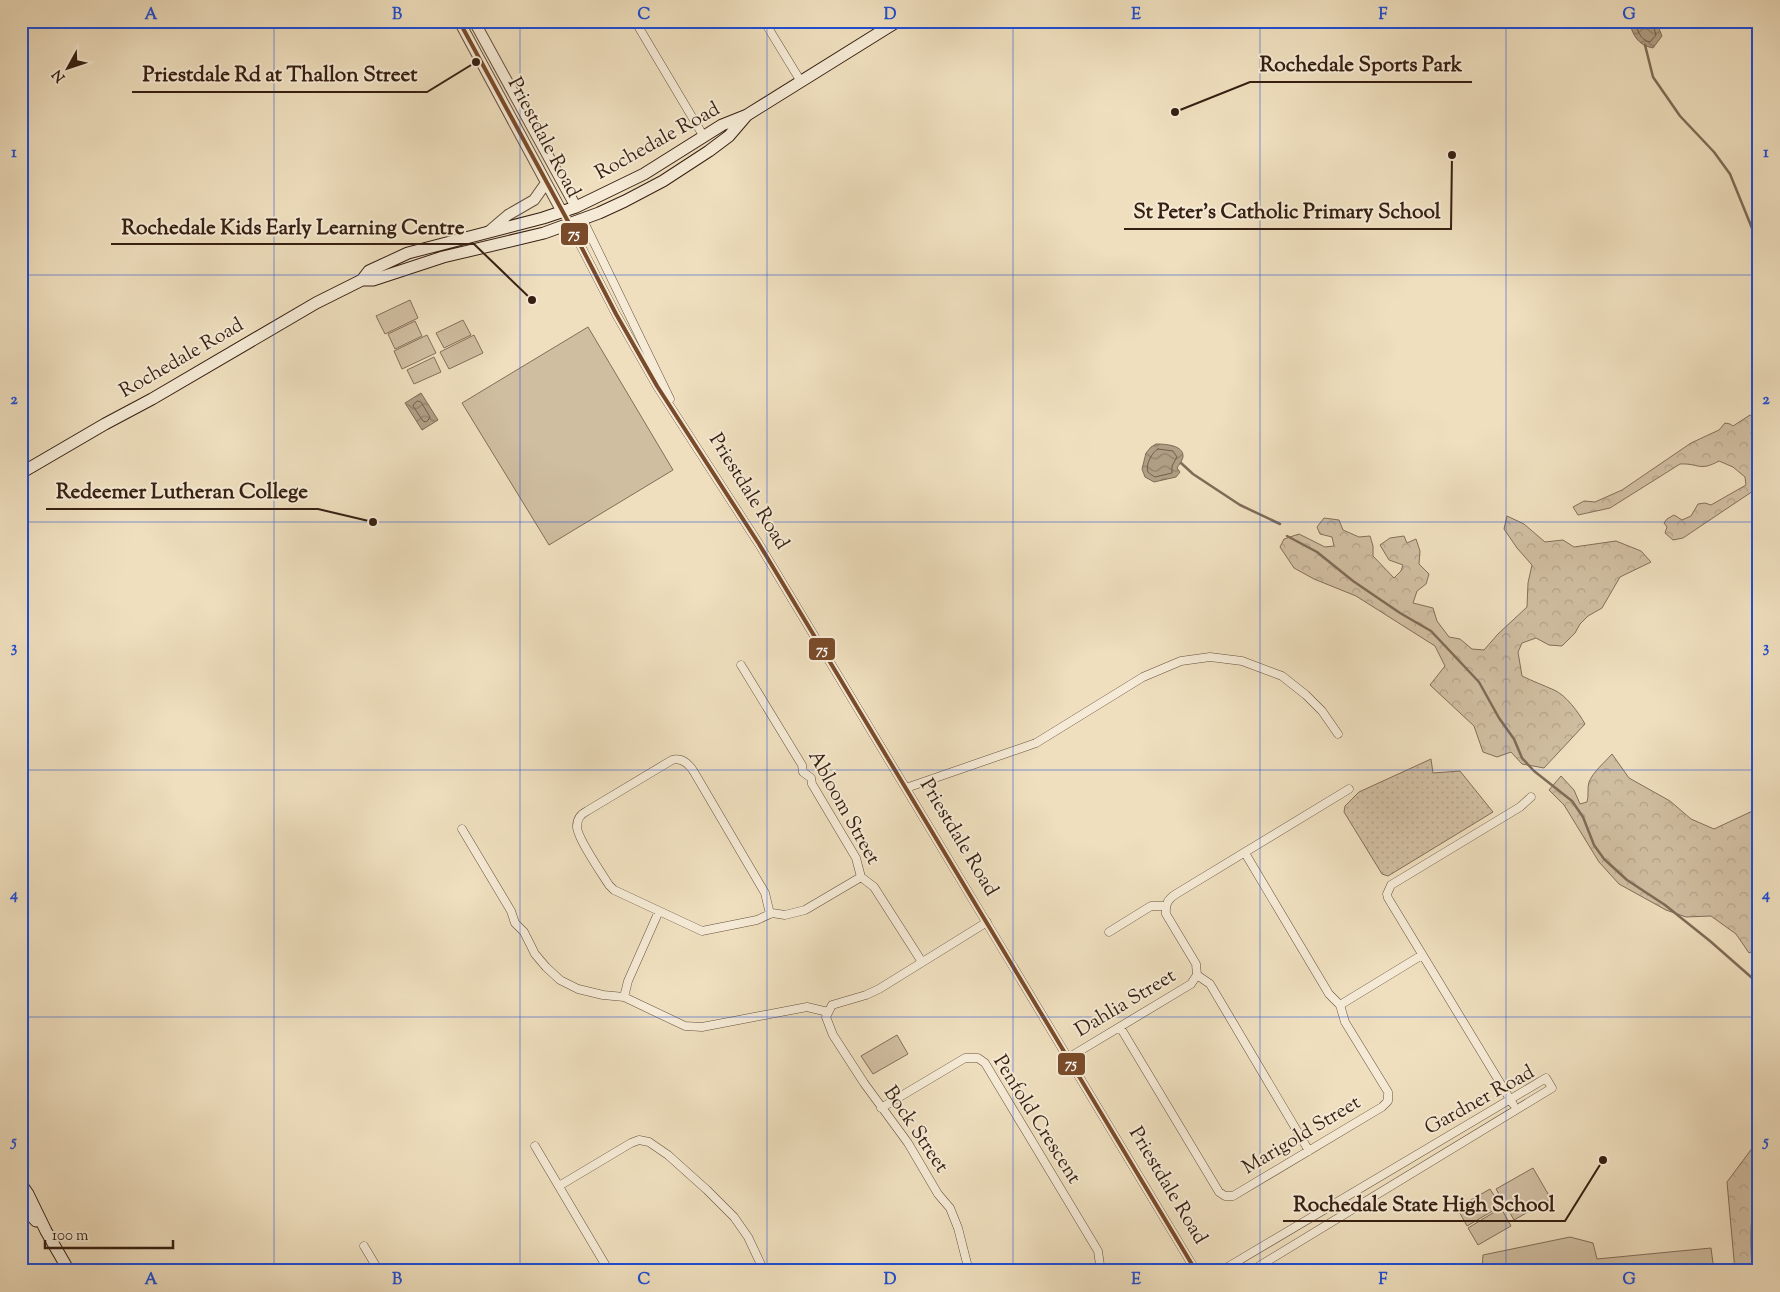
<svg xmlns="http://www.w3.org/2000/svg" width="1780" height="1292" font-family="'Sorts Mill Goudy',serif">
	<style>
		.forest { fill: url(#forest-crowns); stroke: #836e5a }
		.park { fill: url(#park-dots); stroke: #836e5a }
		.pitch { fill: #d0bea1; stroke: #836e5a }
		.water { fill: url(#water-waves); stroke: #7f6b56 }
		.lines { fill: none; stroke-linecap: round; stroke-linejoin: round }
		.shore { stroke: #735e4b; stroke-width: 1 }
		.stream { stroke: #7f6b56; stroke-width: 2.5 }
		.minor-casing { stroke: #644f3d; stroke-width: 9 }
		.tertiary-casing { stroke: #644f3d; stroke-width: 12 }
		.secondary-casing { stroke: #361f12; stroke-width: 13 }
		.minor { stroke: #f5ead5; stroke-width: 8 }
		.tertiary { stroke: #f5ead5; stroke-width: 10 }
		.secondary { stroke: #f5ead5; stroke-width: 11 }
		.bus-1-casing { stroke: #f5ead5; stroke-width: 8 }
		.bus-1 { stroke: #7a4b2a; stroke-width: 4 }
		.grid { fill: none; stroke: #1d4ed8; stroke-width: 1; stroke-opacity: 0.55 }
		.labels { text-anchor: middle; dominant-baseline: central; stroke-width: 4; stroke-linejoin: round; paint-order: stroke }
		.street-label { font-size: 20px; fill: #361f12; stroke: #f5ead5 }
		.leader { fill: none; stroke: #361f12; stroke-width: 2 }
		.callout-dot { fill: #361f12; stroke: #f5ead5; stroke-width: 2 }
		.callout-label { font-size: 21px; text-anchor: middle; font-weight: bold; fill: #361f12; stroke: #f5ead5; stroke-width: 4; stroke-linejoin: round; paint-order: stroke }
		.line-badge { stroke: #f5ead5; stroke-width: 2 }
		.badge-label { font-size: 14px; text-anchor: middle; font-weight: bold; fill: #fff }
		.neatline { fill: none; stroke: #1d4ed8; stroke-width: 2 }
		.grid-label { font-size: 16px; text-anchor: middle; font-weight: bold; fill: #1d4ed8 }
	</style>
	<defs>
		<pattern id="forest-crowns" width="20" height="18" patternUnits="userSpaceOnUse" patternTransform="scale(1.25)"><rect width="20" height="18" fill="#d0bea1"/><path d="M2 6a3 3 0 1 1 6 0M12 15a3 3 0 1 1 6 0" fill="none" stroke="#b3a38a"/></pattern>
		<pattern id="park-dots" width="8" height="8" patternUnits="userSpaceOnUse" patternTransform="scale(1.25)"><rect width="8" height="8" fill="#d0bea1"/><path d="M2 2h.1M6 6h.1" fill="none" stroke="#b3a38a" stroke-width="1.8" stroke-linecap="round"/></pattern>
		<pattern id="water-waves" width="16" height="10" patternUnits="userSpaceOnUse" patternTransform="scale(1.25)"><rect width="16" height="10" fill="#b09e84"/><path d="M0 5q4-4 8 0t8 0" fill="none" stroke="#90806b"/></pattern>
	</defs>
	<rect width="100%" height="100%" fill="#efdfbe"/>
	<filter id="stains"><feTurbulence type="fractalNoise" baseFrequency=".004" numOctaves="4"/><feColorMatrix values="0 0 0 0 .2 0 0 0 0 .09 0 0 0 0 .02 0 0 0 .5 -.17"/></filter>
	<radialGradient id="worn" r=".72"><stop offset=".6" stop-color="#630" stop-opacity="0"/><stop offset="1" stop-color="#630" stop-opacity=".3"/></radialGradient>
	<path class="forest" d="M1750 415 1759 419V432L1752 429 1751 434 1759 438V487L1683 538 1673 540 1665 533 1667 527 1664 523 1667 519 1674 515 1682 520 1691 516 1698 504 1705 503 1711 505 1746 485 1745 477 1733 467 1719 461C1699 472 1699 463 1680 464L1610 508 1578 515 1573 507 1584 501 1595 502 1622 490 1691 443 1719 430 1725 423 1730 424 1733 426Z
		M1507 516 1524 524 1545 542 1563 540 1574 547 1616 541 1641 551 1651 562 1620 577 1602 608 1588 616 1580 624 1575 633 1562 646 1549 645 1536 638 1522 643 1518 652 1522 676C1532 681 1543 685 1554 690 1566 695 1579 713 1585 724L1544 768 1522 764 1511 752 1497 757 1483 752 1474 726 1430 685 1445 666 1435 646 1356 596 1314 579 1294 568 1280 547 1284 539 1299 534 1325 547 1334 546 1332 537 1320 534 1317 527 1324 518 1339 520 1343 530 1359 537 1370 536 1373 546V556L1394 578 1401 571 1403 565 1389 560 1380 545 1390 538 1404 536 1407 543 1416 539 1420 551 1419 564 1429 574 1426 584 1417 591 1413 603 1433 608 1437 621 1449 637 1460 639 1472 649 1484 650 1498 634 1527 607 1528 583 1532 565 1517 548 1504 529Z
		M1612 754 1629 778 1670 801 1691 819 1714 829 1759 808V948L1749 953 1736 934 1711 916 1686 917 1666 910 1619 884 1599 862 1564 805 1549 790 1561 776 1574 790 1580 804 1587 802C1589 796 1587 788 1589 782 1593 772 1605 762 1612 754Z
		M1759 1139V1271H1735L1727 1182Z"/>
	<path class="park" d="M1431 759 1433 773 1460 771 1493 812 1388 876 1382 874 1344 812 1345 806 1359 792Z"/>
	<path class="pitch" d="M410 300 418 318 385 334 376 316Z
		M463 320 471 335 444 348 436 333Z
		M415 321 422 336 395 349 388 334Z
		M588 327 673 470 549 545 462 403Z
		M427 335 436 353 402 369 394 351Z
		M474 335 483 353 449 369 440 352Z
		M434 357 441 372 414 384 407 370Z
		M897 1035 908 1054 873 1074 861 1056Z
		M1533 1168 1551 1199 1514 1220 1496 1189Z
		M1490 1189 1501 1206 1467 1226 1457 1208Z
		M1501 1208 1511 1226 1478 1245 1468 1228Z
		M1570 1237 1593 1243 1597 1259 1711 1248 1714 1271H1482L1483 1255Z"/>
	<path class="water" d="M1629 21H1656L1662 36 1653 48C1638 45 1633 36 1629 21Z
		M421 393 438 420 422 430 405 403Z
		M1156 444C1165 444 1184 445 1183 457 1182 461 1179 465 1177 468L1180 472 1176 477 1154 482 1145 477 1142 469 1146 453 1151 447Z"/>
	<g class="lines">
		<path class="shore" d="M1635 21C1637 30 1640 40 1650 42L1656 35 1652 21
			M418 401 421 402 430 417 429 419 426 422 423 421 413 406 414 404Z
			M1158 449 1173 451 1177 457 1172 466V473L1155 477C1153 476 1150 474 1148 472 1145 465 1152 452 1158 449Z"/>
		<path class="stream" d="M1645 45 1653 77 1680 116 1714 152 1730 174 1756 238
			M1181 463 1193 474 1240 505 1280 524
			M1287 536 1317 552 1353 581 1400 613 1431 631 1479 682 1499 718 1514 739 1522 758 1534 771 1572 801 1583 817 1594 845 1604 859 1627 880 1665 905 1710 941 1759 984
			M1753 1271C1751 1242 1750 1213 1759 1185"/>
		<defs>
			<path id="minor" d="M635 21 704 137
				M764 21 800 80
				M583 220 670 399
				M570 225 616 314 657 386 759 544 1196 1271
				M741 665 802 765 803 772 811 778 812 784 856 858 861 877 874 887 922 962
				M906 788 1036 743 1143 677 1181 661 1210 657 1242 661 1282 676 1306 695 1322 711 1338 734
				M462 829 511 911 515 923 524 932 535 954 546 967 560 980 578 989 603 995 624 997 685 1026 702 1027 807 1007 828 1012
				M1245 853 1329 994 1340 1005
				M770 914 765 893 694 772C689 764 682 757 672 760L587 811C581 814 577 819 577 826 576 836 602 874 609 885L614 890 702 931 757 920 772 913 785 915 805 910 861 877
				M1109 932 1151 906H1166
				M624 997 628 981 659 911
				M1120 1027 1219 1192 1225 1196H1233L1382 1107 1388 1101V1092L1345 1022 1340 1005 1422 955
				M1068 1058 1191 984 1197 975
				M1513 1104 1388 898 1387 894 1391 885 1520 807 1531 797
				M881 1108 965 1058H978L985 1063 1098 1251 1100 1265 1096 1271
				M535 1146 609 1271
				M1309 1151 1210 984 1197 975 1196 964 1166 914C1165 904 1168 899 1176 894L1349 789
				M559 1186 631 1143 639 1140 649 1142 668 1155 707 1190 734 1217 748 1237 764 1271
				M364 1246 379 1271
				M969 1271 958 1228 950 1208 938 1194 908 1143 864 1083 833 1035 826 1017 832 1005 866 995 879 989 987 922
				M1221 1271 1546 1078 1552 1088 1251 1271"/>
			<path id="tertiary" d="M459 21 562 212
				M474 21 576 207
				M488 232 508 215 534 200 546 183"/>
			<path id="secondary" d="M362 280 369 271 408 253 543 218 576 207 644 174 722 125 747 115 898 21
				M21 473 105 424 152 399 316 303 362 280H373L443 257 544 233 599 213 625 201 663 181 709 151 729 136 747 115
				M21 1184 28 1194 46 1231 69 1271
				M21 1204 36 1221"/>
		</defs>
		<use href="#minor" class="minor-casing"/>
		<use href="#tertiary" class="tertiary-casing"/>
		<use href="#secondary" class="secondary-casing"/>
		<use href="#minor" class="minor"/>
		<use href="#tertiary" class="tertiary"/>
		<use href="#secondary" class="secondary"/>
		<defs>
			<path id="bus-1" d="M459 21 570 225 616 314 657 386 759 544 1196 1271"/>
		</defs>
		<use href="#bus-1" class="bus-1-casing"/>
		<use href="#bus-1" class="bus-1"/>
	</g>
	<path class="grid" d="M274 21V1271M520 21V1271M767 21V1271M1013 21V1271M1260 21V1271M1506 21V1271M21 275H1759M21 522H1759M21 770H1759M21 1017H1759"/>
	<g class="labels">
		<g class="street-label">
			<text transform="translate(543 138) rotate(62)">Priestdale Road</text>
			<text transform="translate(658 142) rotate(-29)">Rochedale Road</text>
			<text transform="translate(182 359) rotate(-30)">Rochedale Road</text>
			<text transform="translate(748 492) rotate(58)">Priestdale Road</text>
			<text transform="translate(843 808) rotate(61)">Abloom Street</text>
			<text transform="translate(958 838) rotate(59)">Priestdale Road</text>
			<text transform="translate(1126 1004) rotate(-31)">Dahlia Street</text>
			<text transform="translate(1480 1101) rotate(-29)">Gardner Road</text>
			<text transform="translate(1036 1120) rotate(58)">Penfold Crescent</text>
			<text transform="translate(915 1130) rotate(56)">Bock Street</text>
			<text transform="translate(1302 1136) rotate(-31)">Marigold Street</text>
			<text transform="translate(1167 1186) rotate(59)">Priestdale Road</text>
		</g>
	</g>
	<path class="leader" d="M1175 112L1250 82H1472M476 62L427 92H132M1452 155L1451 229H1124M532 300L474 244H111M373 522L318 509H46M1603 1160L1565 1221H1283"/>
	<g class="callout-dot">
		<circle cx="1175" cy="112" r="5"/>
		<circle cx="476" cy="62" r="5"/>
		<circle cx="1452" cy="155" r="5"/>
		<circle cx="532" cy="300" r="5"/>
		<circle cx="373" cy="522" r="5"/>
		<circle cx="1603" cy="1160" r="5"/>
	</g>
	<g class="callout-label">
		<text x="1361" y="71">Rochedale Sports Park</text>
		<text x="280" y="81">Priestdale Rd at Thallon Street</text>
		<text x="1287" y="218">St Peter's Catholic Primary School</text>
		<text x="293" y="234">Rochedale Kids Early Learning Centre</text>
		<text x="182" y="498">Redeemer Lutheran College</text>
		<text x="1424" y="1211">Rochedale State High School</text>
	</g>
	<g class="line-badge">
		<rect x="560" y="222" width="29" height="24" rx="5" fill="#7a4b2a"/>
		<rect x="808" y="637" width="28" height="24" rx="5" fill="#7a4b2a"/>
		<rect x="1057" y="1052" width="29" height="24" rx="5" fill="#7a4b2a"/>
	</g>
	<g class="badge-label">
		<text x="574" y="238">75</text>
		<text x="822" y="654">75</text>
		<text x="1071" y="1068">75</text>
	</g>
	<rect width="1780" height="1292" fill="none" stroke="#efdfbe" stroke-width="55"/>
	<g transform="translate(68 68) rotate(230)" stroke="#f5ead5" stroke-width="4" paint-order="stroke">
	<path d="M0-4L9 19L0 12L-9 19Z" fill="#361f12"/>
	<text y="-8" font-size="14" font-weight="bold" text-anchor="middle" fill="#361f12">N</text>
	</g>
	<path d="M45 1240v8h128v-8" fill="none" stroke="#361f12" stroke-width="2.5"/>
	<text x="52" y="1240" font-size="15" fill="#361f12" stroke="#f5ead5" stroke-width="4" paint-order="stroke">100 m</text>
	<rect x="28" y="28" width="1724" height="1236" class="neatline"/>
	<g class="grid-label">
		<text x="151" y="19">A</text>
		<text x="397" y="19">B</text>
		<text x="644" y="19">C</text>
		<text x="890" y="19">D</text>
		<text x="1136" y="19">E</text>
		<text x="1383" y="19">F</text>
		<text x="1629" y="19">G</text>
		<text x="14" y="157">1</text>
		<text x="1766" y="157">1</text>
		<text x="14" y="404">2</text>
		<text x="1766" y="404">2</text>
		<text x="14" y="652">3</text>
		<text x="1766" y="652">3</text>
		<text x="14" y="899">4</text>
		<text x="1766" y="899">4</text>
		<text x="14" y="1146">5</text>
		<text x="1766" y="1146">5</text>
		<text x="151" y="1284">A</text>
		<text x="397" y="1284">B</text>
		<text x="644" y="1284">C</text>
		<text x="890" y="1284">D</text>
		<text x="1136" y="1284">E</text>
		<text x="1383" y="1284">F</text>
		<text x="1629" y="1284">G</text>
	</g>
	<rect width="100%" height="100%" filter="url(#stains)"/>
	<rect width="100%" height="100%" fill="url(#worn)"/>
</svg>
